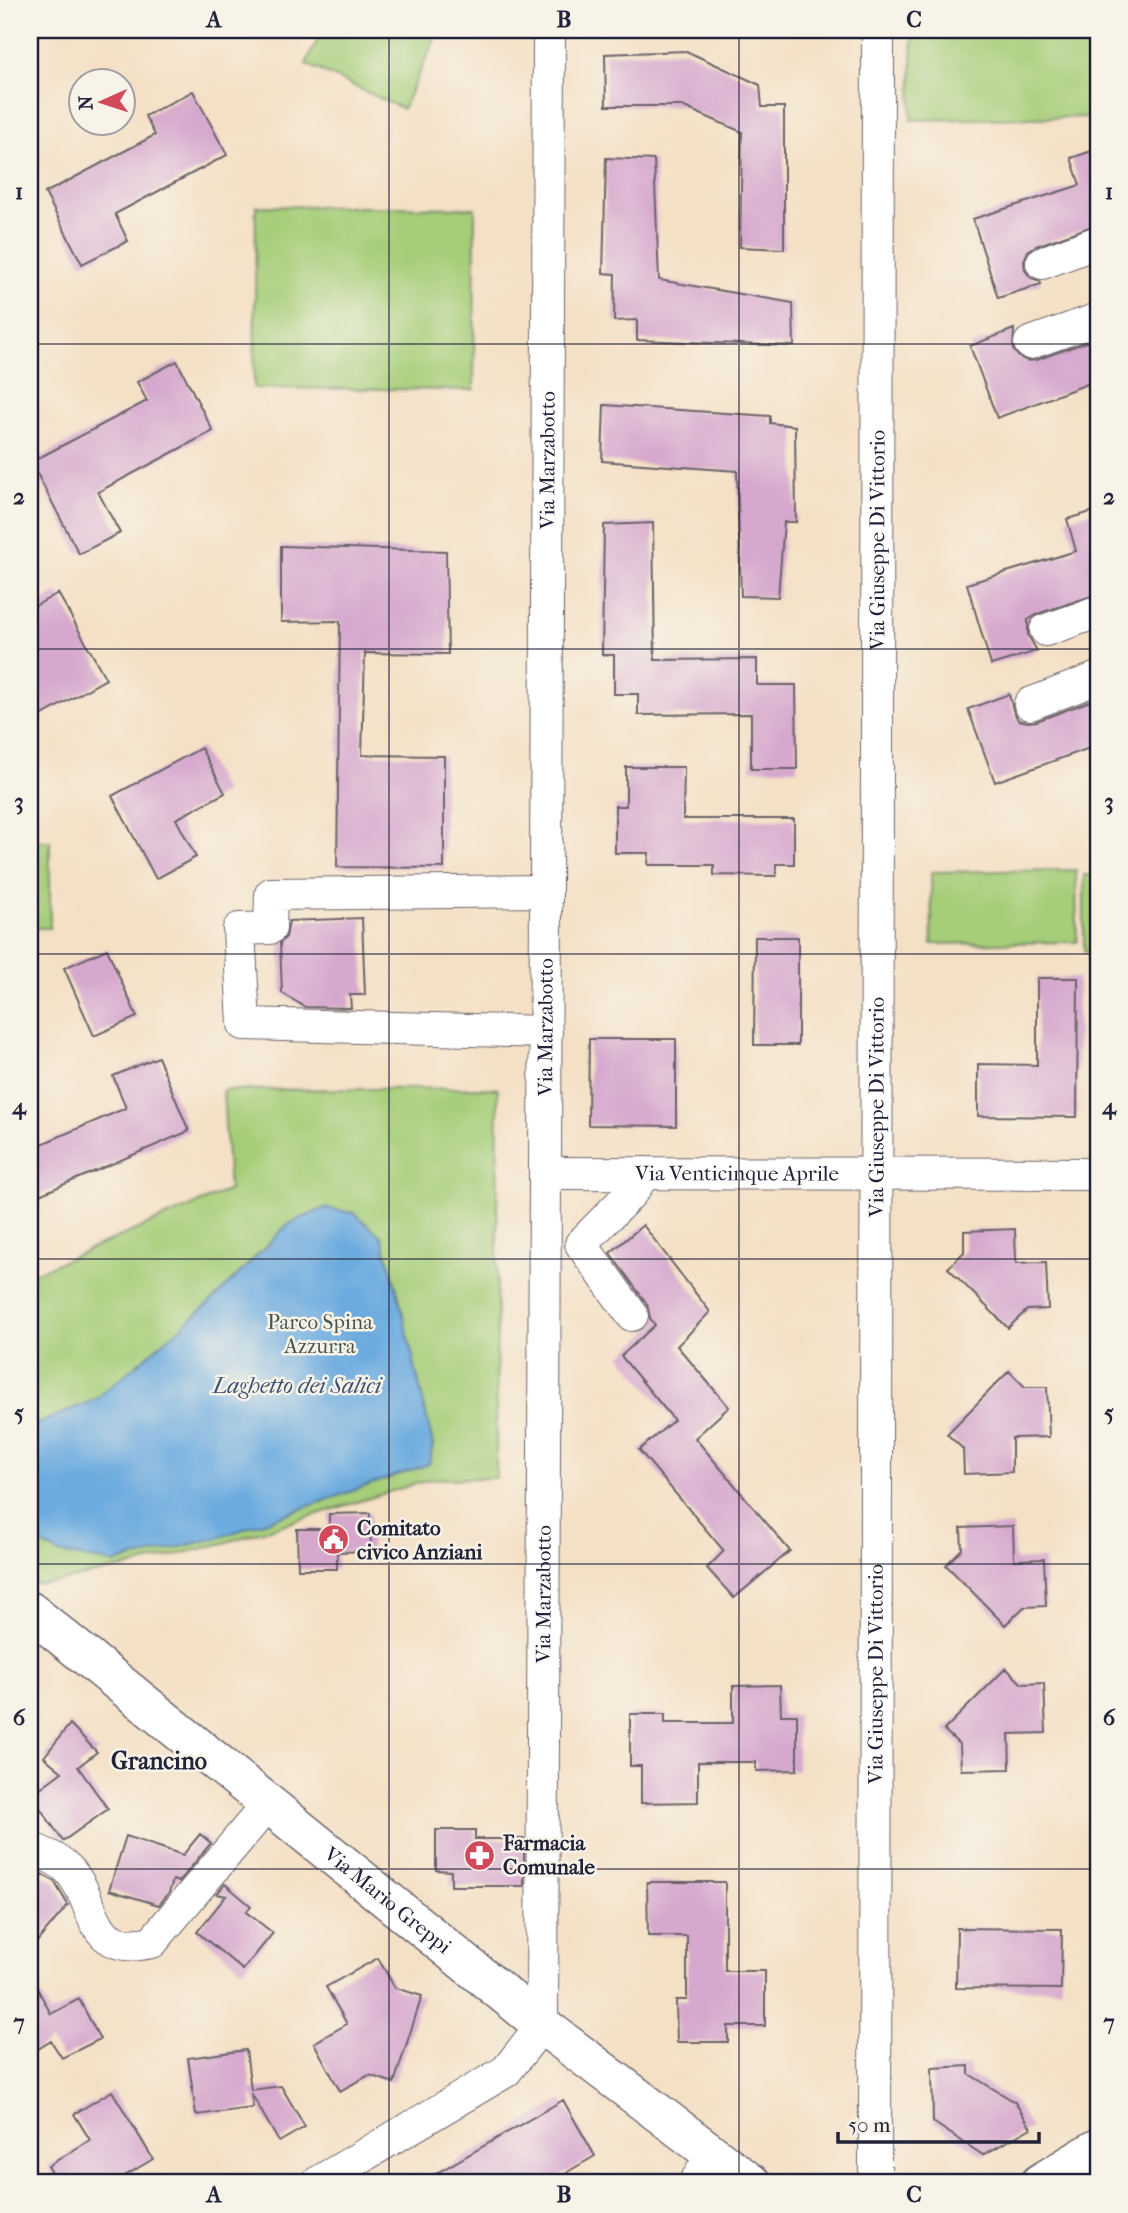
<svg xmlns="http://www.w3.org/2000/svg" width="1128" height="2213" font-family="'IM FELL French Canon',serif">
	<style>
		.green { fill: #a6cd78; stroke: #64785a; stroke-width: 2 }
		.water { fill: #6cabdf; stroke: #47668d; stroke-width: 2 }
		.building { fill: #d6a8cd }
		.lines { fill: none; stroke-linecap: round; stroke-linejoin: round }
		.minor-casing { stroke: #6c646b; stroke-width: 34 }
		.major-casing { stroke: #6c646b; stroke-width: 41 }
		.minor { stroke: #fff; stroke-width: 32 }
		.major { stroke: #fff; stroke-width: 38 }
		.grid { fill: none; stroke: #22223b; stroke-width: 2; stroke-opacity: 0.55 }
		.labels { text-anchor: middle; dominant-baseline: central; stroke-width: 5; stroke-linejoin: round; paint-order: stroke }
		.street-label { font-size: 21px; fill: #22223b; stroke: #f7f3e8 }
		.park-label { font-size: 21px; fill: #4a554d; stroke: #f7f3e8 }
		.poi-label { font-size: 21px; font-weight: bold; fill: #22223b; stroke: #f7f3e8; text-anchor: start }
		.water-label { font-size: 23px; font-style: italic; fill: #3c5274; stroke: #f7f3e8 }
		.quarter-label { font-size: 24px; font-weight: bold; fill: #22223b; stroke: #f7f3e8 }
		.neatline { fill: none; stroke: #22223b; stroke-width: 2.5 }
		.grid-label { font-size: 23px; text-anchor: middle; font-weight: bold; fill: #22223b }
	</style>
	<rect width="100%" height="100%" fill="#f7f3e8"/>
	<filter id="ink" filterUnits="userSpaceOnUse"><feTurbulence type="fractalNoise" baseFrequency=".0143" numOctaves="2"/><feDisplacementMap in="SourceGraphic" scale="14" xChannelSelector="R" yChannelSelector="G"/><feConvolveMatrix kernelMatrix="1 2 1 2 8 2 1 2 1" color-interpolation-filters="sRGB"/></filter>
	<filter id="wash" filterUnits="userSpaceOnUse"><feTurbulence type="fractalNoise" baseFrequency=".00686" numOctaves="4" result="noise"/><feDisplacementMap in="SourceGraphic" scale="28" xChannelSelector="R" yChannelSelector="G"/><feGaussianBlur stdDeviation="1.57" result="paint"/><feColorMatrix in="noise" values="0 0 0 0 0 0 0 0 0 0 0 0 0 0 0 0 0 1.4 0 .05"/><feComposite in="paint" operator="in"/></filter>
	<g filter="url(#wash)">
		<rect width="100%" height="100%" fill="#f4e0c5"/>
		<path class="green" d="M322 30H439L403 109 306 64Z
			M913 30H1098V117L911 120Z
			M256 206 475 208 474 390 254 388Z
			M30 841H50V928H30Z
			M1076 870 1077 942 932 944 931 872Z
			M1084 875H1098V951L1084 952Z
			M498 1088 496 1478 431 1479 224 1543 137 1565 52 1583 30 1584V1275L229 1190 223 1090Z"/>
		<path class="water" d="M324 1208 354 1213 382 1237 400 1301 433 1445 429 1464 221 1537 114 1563 58 1553 30 1538V1427L96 1399 212 1301 287 1225Z"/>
		<g id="blocks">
			<path class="building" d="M686 51 760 85 762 107H784V249L740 247 742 132 682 106H606L605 54Z
				M193 91 227 155 115 214 128 241 82 264 45 193 155 135 145 116Z
				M1098 149V224L1036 246 1028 251 1024 261 1025 270 1031 278 1040 281 1041 284 998 298 973 219 1080 185 1071 158Z
				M606 158 654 160 659 280 793 303 794 346 637 340V320L614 321 615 274 603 273Z
				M1014 329 1013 350 1019 357 1027 361 1036 360 1098 338V380L997 418 970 346Z
				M177 361 213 431 98 492 120 533 79 554 31 462 147 401 137 382Z
				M604 405 770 416V423L795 426 796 522H784L778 597 741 596 737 471 602 461Z
				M1098 510V594L1040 613 1028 620V635L1037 651 991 665 967 584 1076 551 1067 519Z
				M653 523 655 660 757 659V685H796L797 769H751V714L638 715V694H614V655H602L604 525Z
				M281 546 446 551 448 654 365 653 362 755 444 756V868L337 867 340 621 281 622Z
				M58 593 106 679 30 722V609Z
				M1009 694 1013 710 1018 720 1028 722 1037 721 1098 698V745L995 782 968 709Z
				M201 748 225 793 176 819 196 857 156 879 112 796Z
				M626 767H684L683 819H794V864H776V876L714 875V865H648L649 853H615V806H626Z
				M362 918 365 995H350L351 1008 305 1007 282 993 280 943 286 937 289 921Z
				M755 937H798V1045H754Z
				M107 949 137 1017 94 1036 64 968Z
				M1037 978H1078L1077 1117 978 1116V1064L1037 1065Z
				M589 1039H676V1126L588 1125Z
				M158 1057 189 1131 30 1199V1149L126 1108 113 1076Z
				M643 1225 710 1312 677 1346 729 1407 695 1438 790 1551 734 1598 707 1568 724 1551 639 1450 674 1420 621 1356 655 1325 650 1318 647 1304 610 1253Z
				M1015 1229 1016 1263 1046 1262 1048 1309 1027 1310 1008 1328 948 1268 964 1252V1231Z
				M1009 1371 1025 1387H1047L1049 1437 1012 1438V1472L964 1474 963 1449 947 1434Z
				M370 1513 371 1551 337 1552V1569H298L297 1529H329V1514Z
				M1013 1526 1014 1560 1044 1559 1046 1606 1024 1607 1005 1625 946 1565 962 1549 961 1528Z
				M1006 1668 1022 1684 1044 1683 1046 1733 1009 1734 1010 1769 961 1770 960 1745 944 1730Z
				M780 1685 781 1715H797V1770L756 1771V1762H698V1802L641 1803V1766H630V1714H665V1723H733V1686Z
				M70 1724 97 1752 78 1767 108 1809 63 1841 31 1795 62 1772 44 1757Z
				M436 1830H475V1839H524V1886H451V1871L436 1870Z
				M200 1834 211 1843 179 1882 173 1880 169 1893 159 1905 109 1890 126 1836 183 1855Z
				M30 1868 54 1881 68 1905 30 1950Z
				M647 1882H725V1971H765V2026H728V2042H677L676 2000H687V1936H648Z
				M225 1884 251 1906 246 1912 273 1933 243 1970 197 1932 226 1896 217 1894Z
				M957 1928 1062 1929 1061 1989 956 1988Z
				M378 1958 395 1988 422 1996 394 2083 369 2075 340 2091 314 2043 347 2024 326 1987Z
				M30 1975 51 2014 79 1999 100 2039 62 2058 51 2041 30 2054Z
				M246 2050 251 2090 281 2086 305 2127 279 2142 251 2093 253 2108 196 2115 188 2058Z
				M969 2066V2074L1015 2102 1031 2128 983 2155 933 2122 932 2068Z
				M112 2091 153 2159 113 2183H58L48 2166 90 2140 74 2114Z
				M563 2100 595 2156 548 2183H420Z"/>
		</g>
	</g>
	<g filter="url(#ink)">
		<use href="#blocks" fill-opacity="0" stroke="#6c646b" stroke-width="2"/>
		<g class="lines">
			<defs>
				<g id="minor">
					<path d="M1042 263 1098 242"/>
					<path d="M1030 343 1098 319"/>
					<path d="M1046 630 1098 612"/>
					<path d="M1030 704 1098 678"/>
					<path d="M546 1032 244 1024 239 929 270 928 271 894 546 891"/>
					<path id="s1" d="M545 1173 1098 1174"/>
					<path d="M632 1315 581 1244 631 1193 645 1173"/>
					<path d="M30 1848C43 1853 58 1859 68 1869 99 1901 85 1957 152 1942L268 1804"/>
					<path id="s2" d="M317 2183 506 2071 542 2025 549 30"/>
					<path d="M695 2183 713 2154"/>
					<path id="s3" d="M875 2183 878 30"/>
				</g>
				<g id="major">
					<path id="s4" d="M30 1611 542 2025 751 2183"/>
					<path d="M1040 2183 1098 2148"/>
				</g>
			</defs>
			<use href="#minor" class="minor-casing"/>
			<use href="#major" class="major-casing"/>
			<use href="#minor" class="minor"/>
			<use href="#major" class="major"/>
		</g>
	</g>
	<path class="grid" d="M389 30V2183M739 30V2183M30 344H1098M30 649H1098M30 954H1098M30 1259H1098M30 1564H1098M30 1869H1098"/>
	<defs>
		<symbol id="civic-disc" viewBox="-11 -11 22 22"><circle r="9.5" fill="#d1495b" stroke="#f7f3e8"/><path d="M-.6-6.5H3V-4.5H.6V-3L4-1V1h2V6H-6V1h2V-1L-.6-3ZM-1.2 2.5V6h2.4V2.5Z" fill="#fff"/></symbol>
		<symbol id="pharmacy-disc" viewBox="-11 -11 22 22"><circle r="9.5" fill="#d1495b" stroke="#f7f3e8"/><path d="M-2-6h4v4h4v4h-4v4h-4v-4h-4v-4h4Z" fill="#fff"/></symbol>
	</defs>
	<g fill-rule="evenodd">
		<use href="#civic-disc" x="316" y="1522" width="35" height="35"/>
		<use href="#pharmacy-disc" x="462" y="1838" width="35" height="35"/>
	</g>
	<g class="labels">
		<g class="street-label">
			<text stroke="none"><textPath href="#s2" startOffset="1843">Via Marzabotto</textPath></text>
			<text stroke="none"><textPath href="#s3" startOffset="1643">Via Giuseppe Di Vittorio</textPath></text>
			<text stroke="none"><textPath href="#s2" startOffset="1276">Via Marzabotto</textPath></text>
			<text stroke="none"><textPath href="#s3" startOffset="1076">Via Giuseppe Di Vittorio</textPath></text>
			<text stroke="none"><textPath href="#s1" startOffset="192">Via Venticinque Aprile</textPath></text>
			<text stroke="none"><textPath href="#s2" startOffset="709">Via Marzabotto</textPath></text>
			<text stroke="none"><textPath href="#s3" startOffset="509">Via Giuseppe Di Vittorio</textPath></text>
			<text stroke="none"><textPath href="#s4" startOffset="460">Via Mario Greppi</textPath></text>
		</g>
		<g class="park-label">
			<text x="320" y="1322">Parco Spina<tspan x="320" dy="24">Azzurra</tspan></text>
		</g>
		<g class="poi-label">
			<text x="357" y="1528">Comitato<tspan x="357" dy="24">civico Anziani</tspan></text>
			<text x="503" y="1843">Farmacia<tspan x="503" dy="24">Comunale</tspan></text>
		</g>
		<g class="water-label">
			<text x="297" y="1385">Laghetto dei Salici</text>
		</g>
		<g class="quarter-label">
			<text x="159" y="1761">Grancino</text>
		</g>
	</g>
	<rect width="1128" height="2213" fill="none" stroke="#f7f3e8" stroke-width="77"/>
	<g transform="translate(102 102) rotate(267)"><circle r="33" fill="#f7f3e8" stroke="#a29fa3" stroke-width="2"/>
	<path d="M0-5L12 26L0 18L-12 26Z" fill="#d1495b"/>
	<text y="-10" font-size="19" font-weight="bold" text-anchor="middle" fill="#22223b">N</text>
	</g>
	<path d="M838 2132v10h201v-10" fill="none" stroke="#22223b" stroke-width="3.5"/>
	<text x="848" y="2132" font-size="21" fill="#22223b" stroke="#f7f3e8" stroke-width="5" paint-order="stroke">50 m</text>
	<rect x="38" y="38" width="1052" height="2136" class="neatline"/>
	<g class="grid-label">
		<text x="214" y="27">A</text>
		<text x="564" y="27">B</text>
		<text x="914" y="27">C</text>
		<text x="19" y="199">1</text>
		<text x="1109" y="199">1</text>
		<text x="19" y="504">2</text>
		<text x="1109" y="504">2</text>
		<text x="19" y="809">3</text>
		<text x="1109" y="809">3</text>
		<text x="19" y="1114">4</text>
		<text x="1109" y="1114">4</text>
		<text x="19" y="1420">5</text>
		<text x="1109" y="1420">5</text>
		<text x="19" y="1725">6</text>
		<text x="1109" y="1725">6</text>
		<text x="19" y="2030">7</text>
		<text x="1109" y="2030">7</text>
		<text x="214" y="2202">A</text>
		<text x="564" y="2202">B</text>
		<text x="914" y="2202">C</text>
	</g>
</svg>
